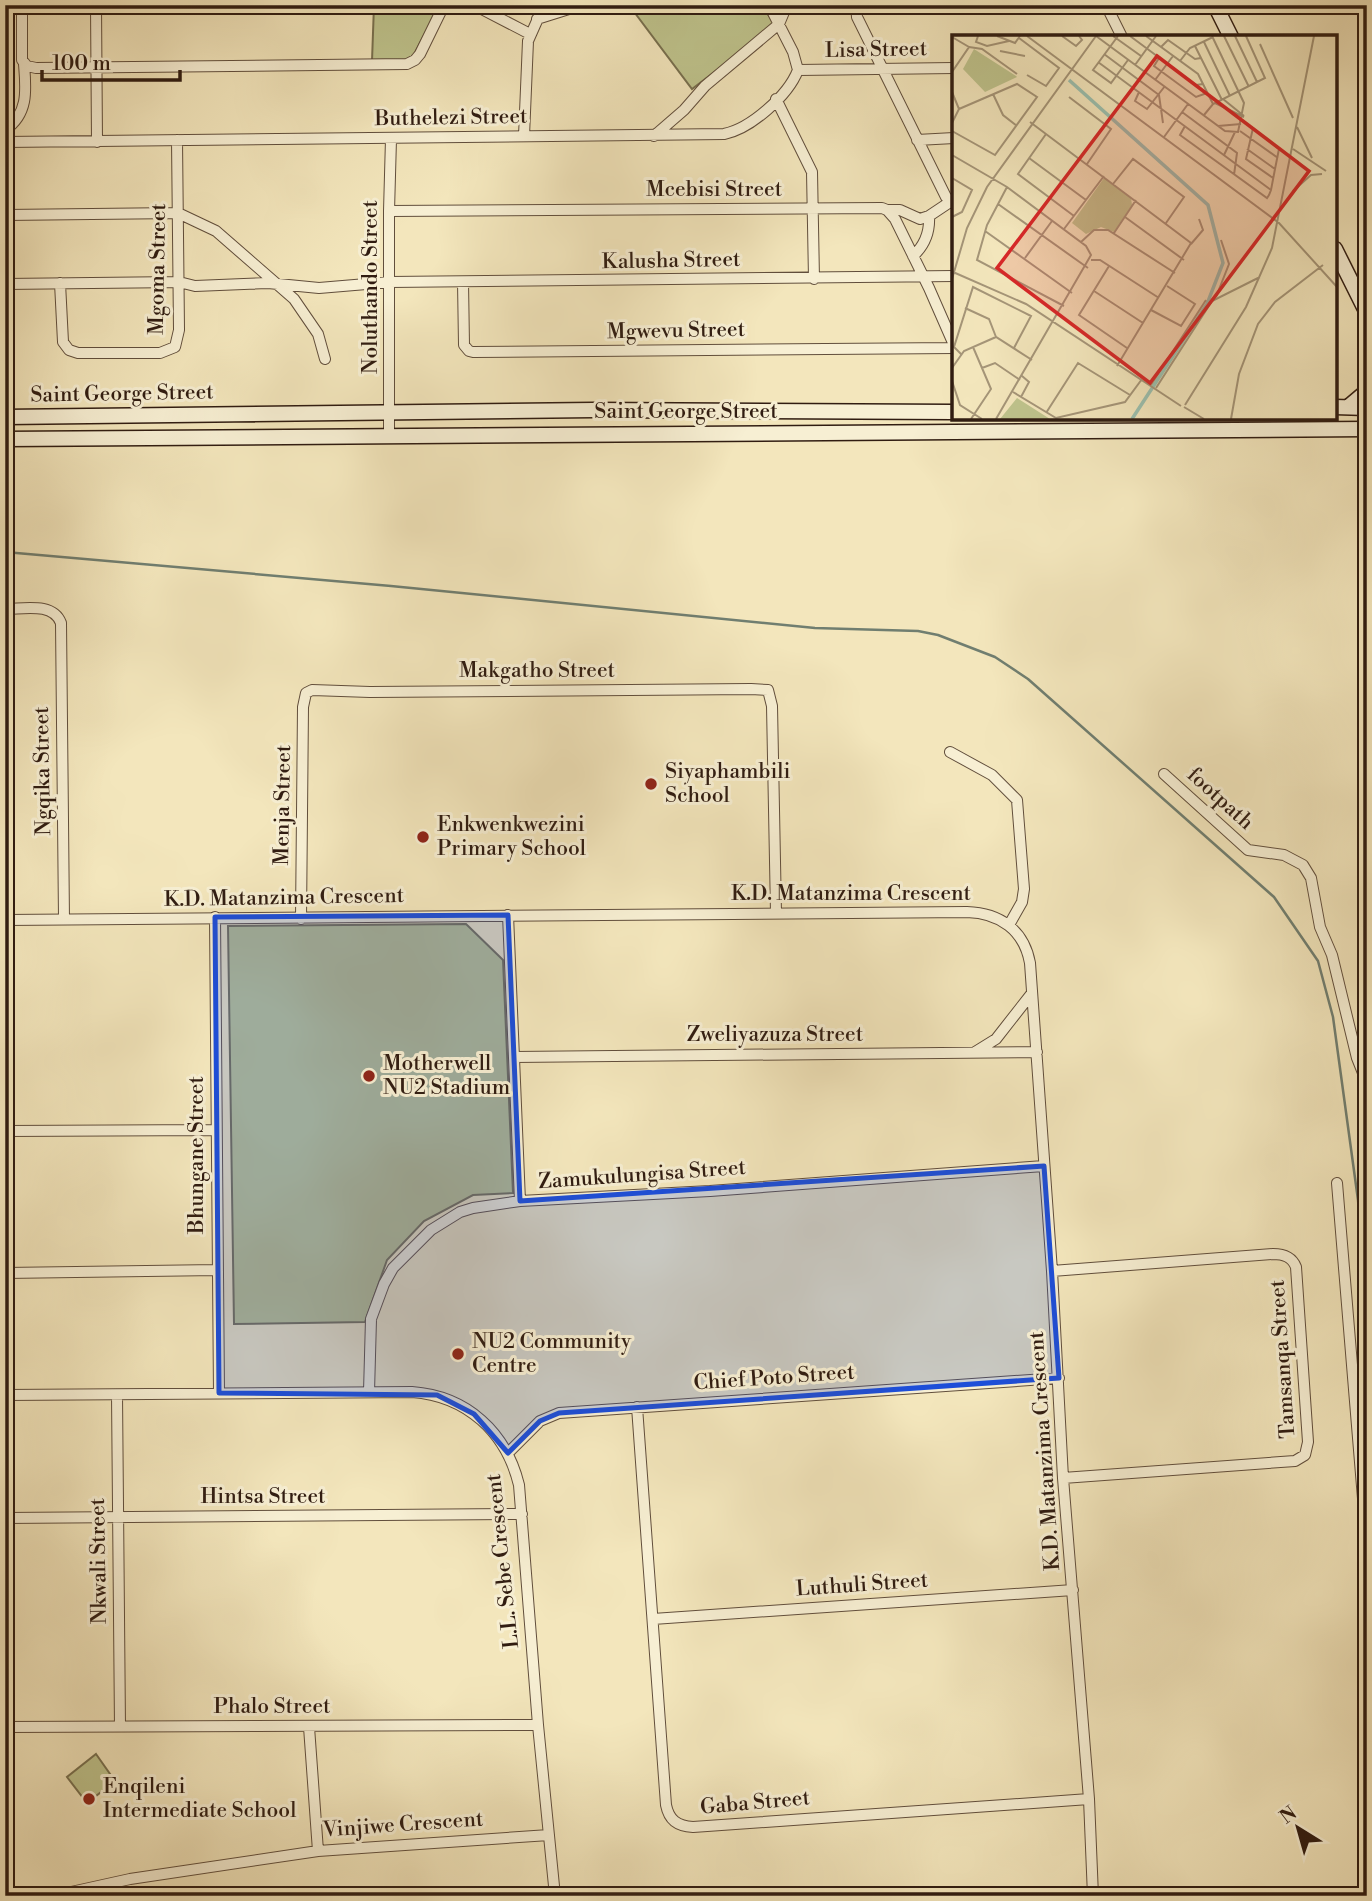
<svg xmlns="http://www.w3.org/2000/svg" width="1372" height="1901" font-family="'Libre Bodoni',serif">
	<style>
		.green { fill: #bfc48d; stroke: #78704f; stroke-width: 2 }
		.lines { fill: none; stroke-linecap: round; stroke-linejoin: round }
		.stream { stroke: #707e70; stroke-width: 2.5 }
		.street-casing { stroke: #614e3c; stroke-width: 12 }
		.secondary-casing { stroke: #301c11; stroke-width: 17 }
		.street { stroke: #f7efd3; stroke-width: 10 }
		.secondary { stroke: #f7efd3; stroke-width: 14 }
		.marked { fill: #1d4ed8; fill-opacity: 0.2; stroke: #1d4ed8; stroke-width: 5; stroke-linejoin: round }
		.poi-dot { fill: #8f2418; stroke: #f7efd3; stroke-width: 2.5 }
		.labels { text-anchor: middle; dominant-baseline: central; stroke-width: 6; stroke-linejoin: round; paint-order: stroke }
		.street-label { font-size: 21px; fill: #301c11; stroke: #f7efd3 }
		.poi-label { font-size: 21px; fill: #301c11; stroke: #f7efd3; text-anchor: start }
		.inset-river { fill: none; stroke: #9bc0af; stroke-width: 3.5 }
		.inset-road { fill: none; stroke: #a59578; stroke-width: 2 }
		.view { fill: #d62828; fill-opacity: 0.15; stroke: #d62828; stroke-width: 3.5 }
		.inset-edge { fill: none; stroke: #301c11; stroke-width: 3.5 }
	</style>
	<rect width="100%" height="100%" fill="#f3e6bc"/>
	<filter id="stains"><feTurbulence type="fractalNoise" baseFrequency=".00286" numOctaves="4"/><feColorMatrix values="0 0 0 0 .2 0 0 0 0 .09 0 0 0 0 .02 0 0 0 .5 -.17"/></filter>
	<radialGradient id="worn" r=".72"><stop offset=".6" stop-color="#630" stop-opacity="0"/><stop offset="1" stop-color="#630" stop-opacity=".3"/></radialGradient>
	<path class="green" d="M374 5H440L411 60 372 61Z
		M629 5H761L776 25 692 89Z
		M466 924 503 960 513 1193 473 1195 424 1221 387 1260 365 1322 234 1324 228 926Z
		M96 1754 115 1781 87 1803 67 1777Z"/>
	<g class="lines">
		<path class="stream" d="M5 552 391 586 815 628 918 631 938 635 995 657 1028 679 1274 897 1318 961 1333 1017 1358 1200 1367 1312"/>
		<defs>
			<path id="street" d="M22 5V60L27 66 36 68 407 64 415 60 420 54 444 5
				M96 5 97 142
				M474 5 530 34
				M856 5 857 17 946 197 954 204
				M1106 5 1122 37
				M537 19 572 8 592 5
				M798 70 954 68
				M776 99 812 172 814 279
				M5 130C29 114 26 89 24 64
				M524 136 528 41 544 5
				M654 136 684 110 705 86 779 24 787 5
				M917 140 954 138
				M5 142 724 134C750 129 788 96 798 70L793 52 769 5
				M887 210H900L920 219 929 216 950 202
				M389 211 882 208 887 210 895 219 929 288 954 345
				M5 215 178 213 216 231 294 299 318 334 325 359
				M913 256C925 245 930 232 929 216
				M463 282 464 345 469 351 473 352 954 348
				M60 283 63 342 69 350 78 353H160L175 347 179 330 177 140
				M5 284 179 282 195 286 268 283 319 288 390 282 954 276
				M389 435V211L391 139
				M5 609C24 609 53 602 61 623L64 919
				M950 752 992 775 1017 800 1024 889 1022 902 1009 925
				M1164 774 1248 850 1284 855 1303 865 1311 878 1320 927 1332 955 1357 1058 1367 1083
				M508 915 520 1201
				M215 917 219 1393
				M301 919 303 707 306 693 312 690 370 692 751 689 768 690 772 706 776 913
				M5 920 967 912C1000 913 1024 930 1030 963L1052 1271 1063 1478 1089 1799 1093 1896
				M975 1052 996 1039 1032 993
				M514 1057 1037 1052
				M5 1131 216 1130
				M1337 1183 1367 1547
				M1052 1271 1273 1254C1284 1254 1292 1257 1296 1267L1308 1442 1305 1455 1295 1461 1063 1478
				M5 1273 217 1270
				M369 1392 371 1319 384 1284 393 1268 431 1230 460 1212 473 1208 520 1201 710 1191 1044 1166
				M5 1395 412 1392C467 1396 506 1432 519 1485L538 1725 555 1896
				M117 1395 120 1727
				M637 1407 666 1805C669 1820 677 1826 693 1827L1089 1799
				M508 1453 540 1421 559 1413 1059 1378
				M5 1518 522 1514
				M653 1619 1073 1590
				M5 1727 538 1725
				M309 1727 318 1851
				M53 1896 130 1879 318 1851 549 1835"/>
			<path id="secondary" d="M1215 5 1231 37
				M1335 249 1367 313
				M1335 407 1367 408
				M1348 407 1367 391
				M5 417 593 410 954 412
				M5 439 1367 429"/>
		</defs>
		<use href="#street" class="street-casing"/>
		<use href="#secondary" class="secondary-casing"/>
		<use href="#street" class="street"/>
		<use href="#secondary" class="secondary"/>
	</g>
	<path class="marked" d="M508 915 520 1201 1044 1166 1059 1378 559 1413 540 1421 508 1453 474 1414 437 1395 219 1393 215 917Z"/>
	<g class="poi-dot">
		<circle cx="651" cy="784" r="7"/>
		<circle cx="423" cy="837" r="7"/>
		<circle cx="369" cy="1076" r="7"/>
		<circle cx="458" cy="1354" r="7"/>
		<circle cx="89" cy="1799" r="7"/>
	</g>
	<g class="labels">
		<g class="street-label">
			<text transform="translate(876 50) rotate(-1)">Lisa Street</text>
			<text transform="translate(451 118) rotate(-1)">Buthelezi Street</text>
			<text x="714" y="190">Mcebisi Street</text>
			<text transform="translate(671 261) rotate(-1)">Kalusha Street</text>
			<text transform="translate(158 269) rotate(-89)">Mgoma Street</text>
			<text transform="translate(371 287) rotate(-90)">Noluthando Street</text>
			<text transform="translate(676 331) rotate(-1)">Mgwevu Street</text>
			<text transform="translate(122 394) rotate(-1)">Saint George Street</text>
			<text x="686" y="412">Saint George Street</text>
			<text x="537" y="671">Makgatho Street</text>
			<text transform="translate(43 771) rotate(-91)">Ngqika Street</text>
			<text transform="translate(1220 799) rotate(42)">footpath</text>
			<text transform="translate(283 805) rotate(-89)">Menja Street</text>
			<text x="851" y="894">K.D. Matanzima Crescent</text>
			<text transform="translate(284 898) rotate(-1)">K.D. Matanzima Crescent</text>
			<text x="775" y="1035">Zweliyazuza Street</text>
			<text transform="translate(197 1155) rotate(-90)">Bhungane Street</text>
			<text transform="translate(642 1175) rotate(-4)">Zamukulungisa Street</text>
			<text transform="translate(1283 1359) rotate(-94)">Tamsanqa Street</text>
			<text transform="translate(774 1378) rotate(-4)">Chief Poto Street</text>
			<text transform="translate(1045 1451) rotate(-94)">K.D. Matanzima Crescent</text>
			<text x="263" y="1497">Hintsa Street</text>
			<text transform="translate(99 1561) rotate(-91)">Nkwali Street</text>
			<text transform="translate(503 1561) rotate(-96)">L.L. Sebe Crescent</text>
			<text transform="translate(862 1585) rotate(-4)">Luthuli Street</text>
			<text x="272" y="1707">Phalo Street</text>
			<text transform="translate(755 1803) rotate(-5)">Gaba Street</text>
			<text transform="translate(403 1825) rotate(-4)">Vinjiwe Crescent</text>
		</g>
		<g class="poi-label">
			<text x="665" y="772">Siyaphambili<tspan x="665" dy="24">School</tspan></text>
			<text x="437" y="825">Enkwenkwezini<tspan x="437" dy="24">Primary School</tspan></text>
			<text x="383" y="1064">Motherwell<tspan x="383" dy="24">NU2 Stadium</tspan></text>
			<text x="472" y="1342">NU2 Community<tspan x="472" dy="24">Centre</tspan></text>
			<text x="103" y="1787">Enqileni<tspan x="103" dy="24">Intermediate School</tspan></text>
		</g>
	</g>
	<g transform="translate(952 35)">
		<rect width="385" height="385" fill="#f3e6bc"/>
		<path d="M22 14 64 41 65 42 33 57 11 34ZM152 143 179 163 180 170 162 197 149 192 134 199 120 188ZM65 363 98 384H99H48Z" fill="#bfc48d"/>
		<path class="inset-river" d="M117 45 256 170 271 228 255 269 180 384"/>
		<path class="inset-road" d="M26 1 24 7 35 11 57 6M45 1 63 8 68 1M75 1 327 188 385 252M110 1 124 11 130 5 127 1M144 1 273 96 286 97 292 68 260 1M161 1 189 21M166 1 141 35 159 48 176 25M178 1 244 50 251 49M194 1 246 39 261 69M272 1 297 52M283 1 305 47M0 2 17 12 0 37M67 3 107 33 94 51 75 40M252 7 278 61M308 9 341 83M243 11 270 65M17 12 30 14 65 39M209 12 216 5 243 24 249 23M48 16 73 21M152 19 207 60 211 88M207 23 202 31 244 62 255 58M228 26 238 13 261 2M146 27 319 155M183 30 204 1M203 45 221 21M0 57 7 74 0 88M187 57 183 66 195 74 213 51M41 59 51 80 65 91M117 62 159 94 135 129M271 64 292 81M263 68 292 82M230 77 285 118 282 140M252 80 261 69 313 43 294 1M78 87 239 208 165 331M233 91 228 100 315 163 317 160 319 155 323 134 327 114 301 93 294 124 321 143M266 91 289 89M345 92 360 123M0 96 43 120 85 62 65 49 7 74M288 96 326 123M94 99 66 139 122 181M212 102 236 69M295 114 323 134M341 114 374 136M0 120 55 152 134 211 139 220 44 384M272 120 283 97M77 123 134 165M0 143 20 155 10 177 0 182M161 149 181 124 232 162 214 188M55 152 35 190 25 225 112 271M341 156 359 140 370 139M46 169 136 233M173 182 232 225M112 194 152 141M33 196 120 258M162 198 184 165M129 207 142 195H156L223 238M239 209 251 195 247 184M73 223 100 186M139 225H148L207 263M157 231 127 280 175 313M1 237 74 269 229 371M0 244 15 193 35 152 144 1M142 256 191 288M264 262 277 229 269 205M13 273 37 284 44 302M199 275 229 291 243 269 215 251M9 319 2 312 21 252 79 281 62 313M0 333 12 316 44 302 80 325M30 333 43 328 68 345M0 346 8 370 30 384M199 350 254 265M204 353 260 266 308 242M61 357 104 383 173 367 190 344M69 362 77 347 70 341M233 370 294 272 320 213 362 1M232 372 252 384M94 378 126 328 178 360M19 384 39 354 21 312M279 384 287 339 306 289 323 267 371 230"/>
		<path class="view" d="M205 21 357 136 198 348 45 233Z"/>
		<rect width="385" height="385" class="inset-edge"/>
	</g>
	<rect width="1372" height="1901" fill="none" stroke="#f3e6bc" stroke-width="28"/>
	<rect x="7" y="7" width="1358" height="1887" fill="none" stroke="#301c11" stroke-width="3.5"/>
	<rect x="14" y="14" width="1344" height="1873" fill="none" stroke="#301c11" stroke-width="2"/>
	<g transform="translate(1298 1828) rotate(323)" stroke="#f7efd3" stroke-width="5" paint-order="stroke">
	<path d="M0-5L12 26L0 18L-12 26Z" fill="#301c11"/>
	<text y="-10" font-size="19" font-weight="bold" text-anchor="middle" fill="#301c11">N</text>
	</g>
	<path d="M42 70v10h138v-10" fill="none" stroke="#301c11" stroke-width="3.5"/>
	<text x="52" y="70" font-size="21" fill="#301c11" stroke="#f7efd3" stroke-width="5" paint-order="stroke">100 m</text>
	<rect width="100%" height="100%" filter="url(#stains)"/>
	<rect width="100%" height="100%" fill="url(#worn)"/>
</svg>
